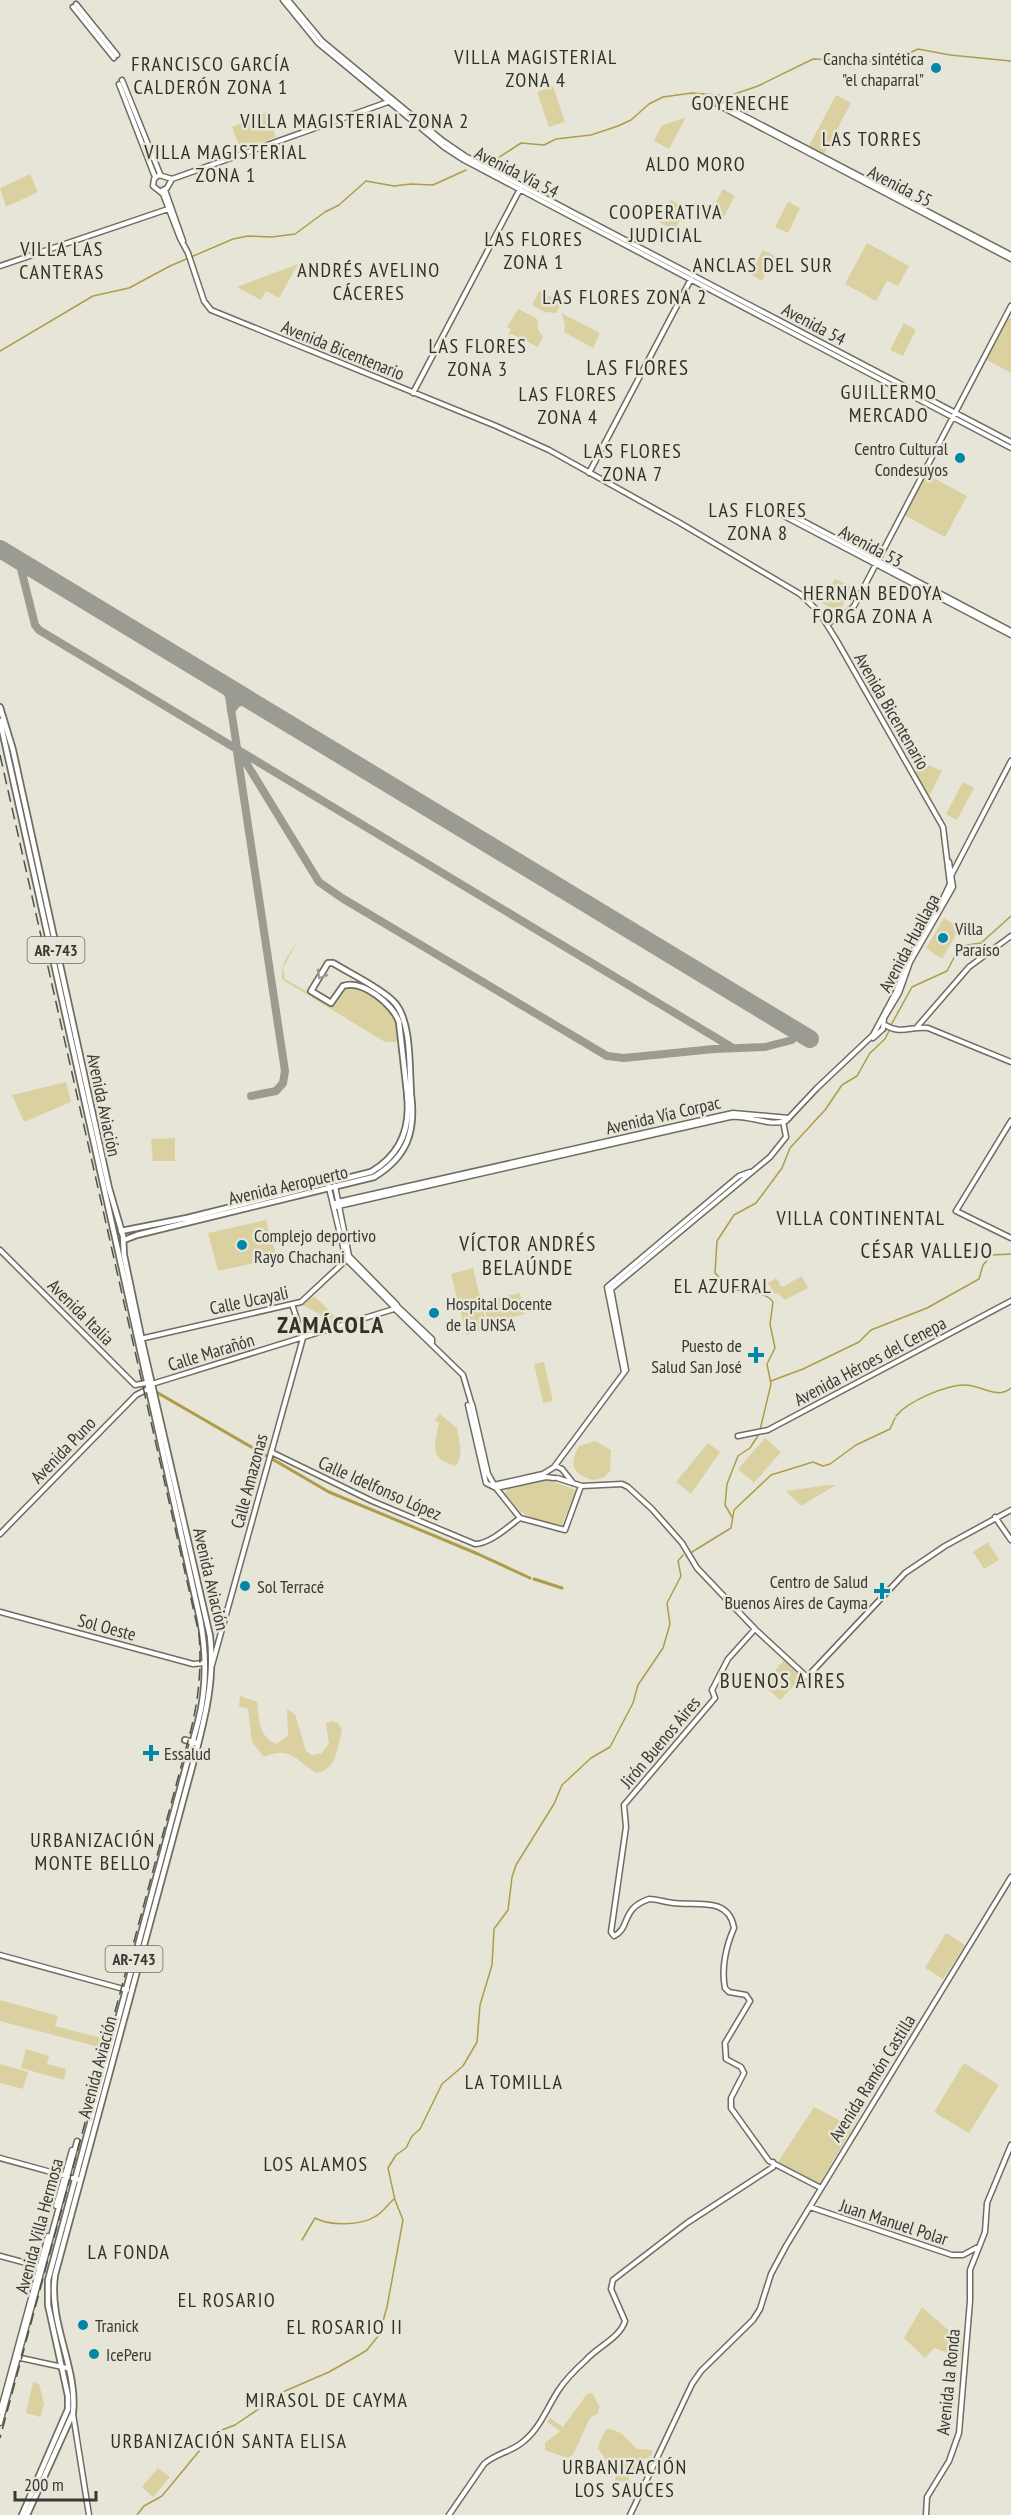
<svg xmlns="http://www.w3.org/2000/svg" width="1011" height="2515" font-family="'PT Sans Narrow',sans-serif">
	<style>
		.green { fill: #dbd1a0 }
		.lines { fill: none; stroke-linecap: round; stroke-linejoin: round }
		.stream { stroke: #ad9d49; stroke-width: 1.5 }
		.canal { stroke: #ad9d49; stroke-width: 3 }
		.taxiway { stroke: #9c9b91; stroke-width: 8 }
		.runway { stroke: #9c9b91; stroke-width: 18 }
		.secondary-casing { stroke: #6f6d61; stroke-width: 7 }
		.primary-casing { stroke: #6f6d61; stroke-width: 8 }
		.secondary { stroke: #fff; stroke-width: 4 }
		.primary { stroke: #fff; stroke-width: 4.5 }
		.rail { stroke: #52514a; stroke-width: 1.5; stroke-dasharray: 12 6; stroke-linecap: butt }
		.oneway { stroke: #9c9c99 }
		.poi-dot { fill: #0087a8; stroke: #e7e5d8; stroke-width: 2 }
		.labels { text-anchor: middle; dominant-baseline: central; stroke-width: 5; stroke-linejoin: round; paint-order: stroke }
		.shield { fill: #e7e5d8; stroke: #6d6c64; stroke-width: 1.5 }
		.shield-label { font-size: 16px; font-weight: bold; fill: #393833 }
		.poi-label { font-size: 18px; fill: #393833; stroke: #e7e5d8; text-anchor: start }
		.street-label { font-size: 18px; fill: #393833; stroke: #e7e5d8 }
		.neighbourhood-label { font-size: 20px; letter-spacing: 1.5px; fill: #323127; stroke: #e7e5d8 }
		.quarter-label { font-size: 21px; letter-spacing: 1.5px; fill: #323127; stroke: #e7e5d8 }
		.district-label { font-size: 24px; font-weight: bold; letter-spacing: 1.5px; fill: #323127; stroke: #e7e5d8 }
	</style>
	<rect width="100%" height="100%" fill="#e7e5d8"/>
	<path class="green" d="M553 86 565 122 549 127 537 92Z
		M836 95 851 103 824 154 809 146Z
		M267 112 276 137 243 149 240 148 232 127Z
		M686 117 669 149 654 141 661 126Z
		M30 174 38 192 6 207 0 188Z
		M723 189 735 196 722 220 710 213Z
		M671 200 686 208 674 231 659 222Z
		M788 202 800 208 788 233 775 227Z
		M867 243 909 266 898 286 887 281 876 301 845 284Z
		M763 250 775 256 762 281 750 274Z
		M298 264 279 298 266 291 261 300 237 287Z
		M539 291 562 302 556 313 545 312 532 305Z
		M518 309 537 319 538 330 543 337 538 347 512 334 508 335 511 329 507 327Z
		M561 313 600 333 593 348 564 332 565 324Z
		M1008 317 1011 319V373L985 359Z
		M904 323 916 330 903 356 890 350Z
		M926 474 967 496 945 537 904 515Z
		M835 579 852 587 839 612 822 603Z
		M928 765 942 771 929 796 915 772Z
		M963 782 974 788 957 820 946 814Z
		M944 918 960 928 942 959 926 948Z
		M298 941 283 968 285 979 330 1005 335 1004 346 988C367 984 406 1018 396 1042H385L283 980C277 967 291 952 298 941Z
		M66 1082 71 1102 24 1122 12 1095Z
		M175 1138V1161H153L151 1139Z
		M266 1220 277 1258 218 1271 208 1233Z
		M473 1268 488 1329 466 1335 451 1274Z
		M802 1276 808 1288 785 1300 778 1293 775 1294 768 1283 776 1278 782 1287Z
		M520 1293 525 1314 488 1323 483 1301Z
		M314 1296 341 1322 328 1326 319 1314 302 1305Z
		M544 1362 553 1401 543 1403 534 1364Z
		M440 1414 457 1428C459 1441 464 1454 456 1466 429 1459 434 1446 439 1423L434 1420Z
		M765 1438 781 1452 754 1483 738 1469Z
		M595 1441 611 1450 610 1471 603 1478 593 1480C570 1474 570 1462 579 1446Z
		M708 1443 720 1452 691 1494 676 1482Z
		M543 1478 576 1490 562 1525C530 1519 524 1518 504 1493L507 1491 506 1488Z
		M828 1485H836L801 1506 786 1491Z
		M988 1542 999 1560 984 1569 973 1552Z
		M784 1660 802 1677 780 1700 763 1685Z
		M240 1696 257 1702C259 1719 259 1737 276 1744L288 1736 287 1709 295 1714 306 1751 312 1755 322 1753 329 1743 326 1723 331 1721 338 1723 342 1730C337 1747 338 1769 317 1773 295 1761 292 1745 264 1757L252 1742 248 1709 239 1706Z
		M946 1933 965 1945 943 1979 925 1968Z
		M0 2000 58 2016 55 2026 101 2038 99 2047 0 2021Z
		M26 2049 49 2056 47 2064 66 2069 64 2080 21 2068Z
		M964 2063 999 2085 969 2133 934 2112Z
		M0 2064 28 2072 23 2089 0 2083Z
		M814 2107 843 2122 851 2110 860 2115 819 2185H817L778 2162Z
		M922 2307 962 2342 961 2358 934 2348 925 2358 904 2338Z
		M33 2382 39 2384 44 2404 40 2417 26 2413Z
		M592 2393 600 2407 597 2414 590 2418 573 2455 567 2458 545 2450V2443L560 2431 547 2422 550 2418 563 2427 587 2394Z
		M606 2429C619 2428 629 2440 637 2449L653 2450 651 2456 642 2460 640 2471 629 2473V2482L615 2481 616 2474C607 2466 606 2458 598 2449L599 2443Z
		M158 2468 170 2477 153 2497 142 2487Z"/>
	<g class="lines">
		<path class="stream" d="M492 162 521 143 544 145 556 139 591 135 618 126 631 120 649 104 663 97 692 93 729 96 758 86 813 59 885 62 897 59 918 49 950 55 1011 61
			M0 351 93 296 129 288 170 266 233 239 248 236 272 237 295 234 325 212 339 205 366 181 394 186 411 184 433 185 466 170
			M891 1025 912 987 947 971 960 946 981 943 1011 916
			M771 1381 803 1369 859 1342 871 1330 927 1308 979 1279 983 1265 992 1255 1011 1254
			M896 1416C908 1401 946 1385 965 1385 982 1385 996 1400 1011 1388
			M760 1430 771 1384 767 1364 775 1348 770 1324 773 1302C765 1291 750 1294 738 1290 728 1286 722 1280 715 1273L717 1241 734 1215 756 1203 782 1168 790 1148 825 1110 842 1085 857 1076 870 1053 885 1039 889 1031
			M732 1517 725 1505 727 1484 738 1456 750 1448 759 1434
			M692 1552 731 1528 734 1510 771 1475 813 1462 823 1466 830 1464 856 1445 890 1429 895 1418
			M302 2240 315 2218C330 2226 361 2226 376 2216 383 2212 388 2204 394 2199
			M137 2515 144 2506 162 2496 214 2433 235 2425 285 2391 329 2372 359 2355 367 2350 379 2335 387 2307 403 2220 395 2200 388 2168 396 2155 406 2148 412 2136 420 2129 442 2084 463 2066 477 2042 480 2005 492 1965 494 1929 508 1910 512 1877 516 1865 554 1804 562 1785 591 1758 610 1747 633 1703 638 1685 663 1648 670 1624 667 1603 681 1576 678 1561 683 1555"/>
		<path class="canal" d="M158 1393 329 1492 478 1554 530 1578
			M534 1579 562 1588"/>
		<path class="taxiway" d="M19 561 35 625 39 630 733 1048
			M222 683 229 696 237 748 319 882 342 898 607 1056 624 1058 714 1049 765 1047 792 1040 795 1034 792 1028
			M231 711 237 703 250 700
			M237 752 285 1071 283 1083 276 1091 251 1096"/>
		<path class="runway" d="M0 549 810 1039"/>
		<defs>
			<path id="secondary" d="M283 0 318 43 444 147 464 160 1011 448
				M288 0 322 41 443 141 465 156 1011 442
				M76 4 117 55
				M73 7 114 58
				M122 80 160 174
				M119 84 155 177
				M718 105 1011 259
				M719 105H723L1011 255
				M172 179 159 175 154 179 153 186 163 194 180 238 188 253 204 301 211 310 496 426 549 450 680 523 800 594 819 612 837 641 943 827 950 884 936 913 909 958 896 992 873 1035 817 1088 786 1121C769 1127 748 1114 730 1117L334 1207
				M165 190 183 241
				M161 191 167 188 172 179 388 102
				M0 266 171 208
				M413 393 520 189
				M589 473 691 279
				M784 511 1011 631
				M782 515 1011 635
				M827 624 849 611 854 606 1011 306
				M952 874 1011 761
				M885 1025C901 1035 911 1026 928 1028L1011 1062
				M917 1027 969 967 1011 936
				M883 1029 884 1018 899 993 910 962 953 887 949 862
				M873 1038 883 1029
				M1011 1121 956 1211 1011 1238
				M328 1184 346 1259 394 1307
				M335 1186 349 1256 397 1305
				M333 1203 733 1113 789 1118
				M0 1250 135 1385 146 1383
				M396 1305 432 1339V1343
				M394 1308 463 1375 471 1402
				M140 1339 301 1302 345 1261 348 1254
				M624 1372 607 1287 739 1176 750 1172
				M152 1384 394 1309
				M472 1404 488 1474 496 1488 520 1518
				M468 1405 486 1483 496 1488
				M738 1436 768 1430 1011 1301
				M271 1452 372 1501 475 1544C490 1544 509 1526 520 1518
				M554 1467 626 1370 611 1289 770 1157 786 1137 783 1121
				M557 1478 582 1486 622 1484 628 1487 652 1509 682 1543 697 1568 755 1629 807 1677 905 1573 945 1546 1011 1510
				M494 1485 543 1474 556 1466 562 1469 573 1483
				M496 1488 546 1477 554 1478
				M995 1517 1011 1540
				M520 1518 565 1530 581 1486
				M0 1534 136 1395 148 1389
				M0 1612 193 1664 205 1663
				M755 1629 728 1659 712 1690 715 1698 624 1805 626 1827 611 1932 614 1936C631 1928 620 1909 649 1899 657 1899 664 1902 673 1903 695 1906 729 1896 734 1928 726 1946 721 1969 725 1988L729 1992 746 1995 750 2001 725 2043 726 2059 741 2067 744 2073 731 2098V2108L769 2161 821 2188
				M212 1665 303 1338 292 1304
				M0 1955 127 1990
				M0 2158 80 2180
				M56 2206 72 2150
				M810 2207 952 2255H963L976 2248
				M0 2256 41 2267
				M16 2357 67 2368
				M0 2412 48 2236
				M73 2414 89 2515
				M0 2423 77 2141
				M449 2515 484 2464C496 2453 512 2452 524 2441 540 2428 547 2408 558 2391 565 2380 576 2369 586 2360 597 2347 620 2338 625 2321L611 2289 613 2280 687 2223 773 2167V2162
				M630 2515 692 2384 701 2371 753 2320 760 2309 771 2274 786 2246 1011 1877
				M926 2515 927 2497 949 2461 959 2433 970 2301V2270L985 2232 987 2203 1011 2145"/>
			<path id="primary" d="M0 707 13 750 109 1188 123 1236 124 1255 142 1341 210 1636C215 1680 205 1718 194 1760L55 2275C48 2323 78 2368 73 2413L27 2515
				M0 721 200 1619C207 1655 207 1687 198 1722L48 2280V2305L68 2396V2409L22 2515
				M407 1093 399 1022C393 1004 362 979 343 986L331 1003 311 991 328 963H333C351 974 379 987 393 1001 412 1019 409 1067 411 1092
				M121 1231 187 1218 371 1172C400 1155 411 1128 407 1095
				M124 1240 137 1235 374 1177C407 1157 416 1132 411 1094
				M185 1740 196 1743"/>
		</defs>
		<use href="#secondary" class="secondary-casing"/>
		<use href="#primary" class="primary-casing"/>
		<use href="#secondary" class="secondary"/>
		<use href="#primary" class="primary"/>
		<path class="rail" d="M0 755 199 1634C202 1672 198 1705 188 1741L0 2438"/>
	</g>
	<defs><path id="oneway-chevron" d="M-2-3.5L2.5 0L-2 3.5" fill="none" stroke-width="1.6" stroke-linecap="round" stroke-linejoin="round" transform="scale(1.5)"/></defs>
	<use class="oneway" href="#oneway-chevron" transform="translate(321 975) rotate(120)"/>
	<g class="poi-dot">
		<circle cx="936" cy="68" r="6"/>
		<circle cx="960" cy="458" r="6"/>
		<circle cx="943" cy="938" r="6"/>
		<circle cx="242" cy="1245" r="6"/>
		<circle cx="434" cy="1313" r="6"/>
		<path d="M753 1346h6v6h6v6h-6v6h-6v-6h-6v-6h6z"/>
		<circle cx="245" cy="1586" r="6"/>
		<path d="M879 1582h6v6h6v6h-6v6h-6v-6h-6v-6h6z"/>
		<path d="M148 1744h6v6h6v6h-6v6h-6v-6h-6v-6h6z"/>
		<circle cx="83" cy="2325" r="6"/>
		<circle cx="94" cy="2354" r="6"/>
	</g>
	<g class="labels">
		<g class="shield">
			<rect x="27.5" y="937" width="57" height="26" rx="4.5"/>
			<rect x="105.5" y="1946" width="57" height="26" rx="4.5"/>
		</g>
		<g class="shield-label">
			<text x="56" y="950">AR-743</text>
			<text x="134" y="1959">AR-743</text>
		</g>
		<g class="poi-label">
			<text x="924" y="58" text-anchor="end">Cancha sintética<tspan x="924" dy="21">"el chaparral"</tspan></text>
			<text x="948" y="448" text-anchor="end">Centro Cultural<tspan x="948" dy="21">Condesuyos</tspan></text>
			<text x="955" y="928">Villa<tspan x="955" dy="21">Paraíso</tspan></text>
			<text x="254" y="1235">Complejo deportivo<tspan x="254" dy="21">Rayo Chachani</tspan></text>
			<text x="446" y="1303">Hospital Docente<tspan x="446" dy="21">de la UNSA</tspan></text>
			<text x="742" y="1345" text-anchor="end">Puesto de<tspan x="742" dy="21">Salud San José</tspan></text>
			<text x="868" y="1581" text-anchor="end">Centro de Salud<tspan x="868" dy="21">Buenos Aires de Cayma</tspan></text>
			<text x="257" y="1586">Sol Terracé</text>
			<text x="164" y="1753">Essalud</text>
			<text x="95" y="2325">Tranick</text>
			<text x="106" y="2354">IcePeru</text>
		</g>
		<g class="street-label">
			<text transform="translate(517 172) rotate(27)">Avenida Vía 54</text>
			<text transform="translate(900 186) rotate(27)">Avenida 55</text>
			<text transform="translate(814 324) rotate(28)">Avenida 54</text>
			<text transform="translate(343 350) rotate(22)">Avenida Bicentenario</text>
			<text transform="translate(871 546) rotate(28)">Avenida 53</text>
			<text transform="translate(892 711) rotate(60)">Avenida Bicentenario</text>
			<text transform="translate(909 943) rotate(-62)">Avenida Huallaga</text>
			<text transform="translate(104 1105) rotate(78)">Avenida Aviación</text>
			<text transform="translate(663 1115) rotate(-13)">Avenida Vía Corpac</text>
			<text transform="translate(288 1185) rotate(-13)">Avenida Aeropuerto</text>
			<text transform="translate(249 1300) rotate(-12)">Calle Ucayali</text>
			<text transform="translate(81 1312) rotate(45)">Avenida Italia</text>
			<text transform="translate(211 1352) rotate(-17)">Calle Marañón</text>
			<text transform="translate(870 1361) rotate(-28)">Avenida Héroes del Cenepa</text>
			<text transform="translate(63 1450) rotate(-46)">Avenida Puno</text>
			<text transform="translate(249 1481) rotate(-75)">Calle Amazonas</text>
			<text transform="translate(380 1488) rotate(24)">Calle Idelfonso López</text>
			<text transform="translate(211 1579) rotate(77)">Avenida Aviación</text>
			<text transform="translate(107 1627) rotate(15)">Sol Oeste</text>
			<text transform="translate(660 1742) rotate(-50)">Jirón Buenos Aires</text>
			<text transform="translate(97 2067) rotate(-75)">Avenida Aviación</text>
			<text transform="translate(872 2078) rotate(-58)">Avenida Ramón Castilla</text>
			<text transform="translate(894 2222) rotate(18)">Juan Manuel Polar</text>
			<text transform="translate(39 2226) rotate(-75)">Avenida Villa Hermosa</text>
			<text transform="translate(948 2382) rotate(-84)">Avenida la Ronda</text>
		</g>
		<g class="neighbourhood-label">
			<text x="536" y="57">VILLA MAGISTERIAL<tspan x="536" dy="23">ZONA 4</tspan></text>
			<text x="211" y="64">FRANCISCO GARCÍA<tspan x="211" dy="23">CALDERÓN ZONA 1</tspan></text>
			<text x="741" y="103">GOYENECHE</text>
			<text x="355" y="121">VILLA MAGISTERIAL ZONA 2</text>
			<text x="872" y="139">LAS TORRES</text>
			<text x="226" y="152">VILLA MAGISTERIAL<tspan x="226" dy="23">ZONA 1</tspan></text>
			<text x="696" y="164">ALDO MORO</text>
			<text x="666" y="212">COOPERATIVA<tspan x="666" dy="23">JUDICIAL</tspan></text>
			<text x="534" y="239">LAS FLORES<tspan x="534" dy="23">ZONA 1</tspan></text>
			<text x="62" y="249">VILLA LAS<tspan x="62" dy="23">CANTERAS</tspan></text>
			<text x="763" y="265">ANCLAS DEL SUR</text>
			<text x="369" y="270">ANDRÉS AVELINO<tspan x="369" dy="23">CÁCERES</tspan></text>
			<text x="625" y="297">LAS FLORES ZONA 2</text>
			<text x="478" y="346">LAS FLORES<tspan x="478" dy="23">ZONA 3</tspan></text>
			<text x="889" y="392">GUILLERMO<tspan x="889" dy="23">MERCADO</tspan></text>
			<text x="568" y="394">LAS FLORES<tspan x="568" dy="23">ZONA 4</tspan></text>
			<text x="633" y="451">LAS FLORES<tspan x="633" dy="23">ZONA 7</tspan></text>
			<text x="758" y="510">LAS FLORES<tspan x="758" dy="23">ZONA 8</tspan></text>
			<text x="873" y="593">HERNAN BEDOYA<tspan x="873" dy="23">FORGA ZONA A</tspan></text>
			<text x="861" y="1218">VILLA CONTINENTAL</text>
			<text x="723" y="1286">EL AZUFRAL</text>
			<text x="93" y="1840">URBANIZACIÓN<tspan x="93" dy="23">MONTE BELLO</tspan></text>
			<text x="514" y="2082">LA TOMILLA</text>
			<text x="316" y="2164">LOS ALAMOS</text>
			<text x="129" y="2252">LA FONDA</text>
			<text x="227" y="2300">EL ROSARIO</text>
			<text x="345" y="2327">EL ROSARIO II</text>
			<text x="327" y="2400">MIRASOL DE CAYMA</text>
			<text x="229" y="2441">URBANIZACIÓN SANTA ELISA</text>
			<text x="625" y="2467">URBANIZACIÓN<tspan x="625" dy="23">LOS SAUCES</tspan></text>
		</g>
		<g class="quarter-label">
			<text x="638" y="367">LAS FLORES</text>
			<text x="528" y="1243">VÍCTOR ANDRÉS<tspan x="528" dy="24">BELAÚNDE</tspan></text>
			<text x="927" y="1250">CÉSAR VALLEJO</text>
			<text x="783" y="1680">BUENOS AIRES</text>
		</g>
		<g class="district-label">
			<text x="331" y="1324">ZAMÁCOLA</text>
		</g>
	</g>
	<path d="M15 2491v9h81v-9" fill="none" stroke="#393833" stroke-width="3"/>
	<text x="24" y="2491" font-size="18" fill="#393833" stroke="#e7e5d8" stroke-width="4.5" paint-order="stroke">200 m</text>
</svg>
